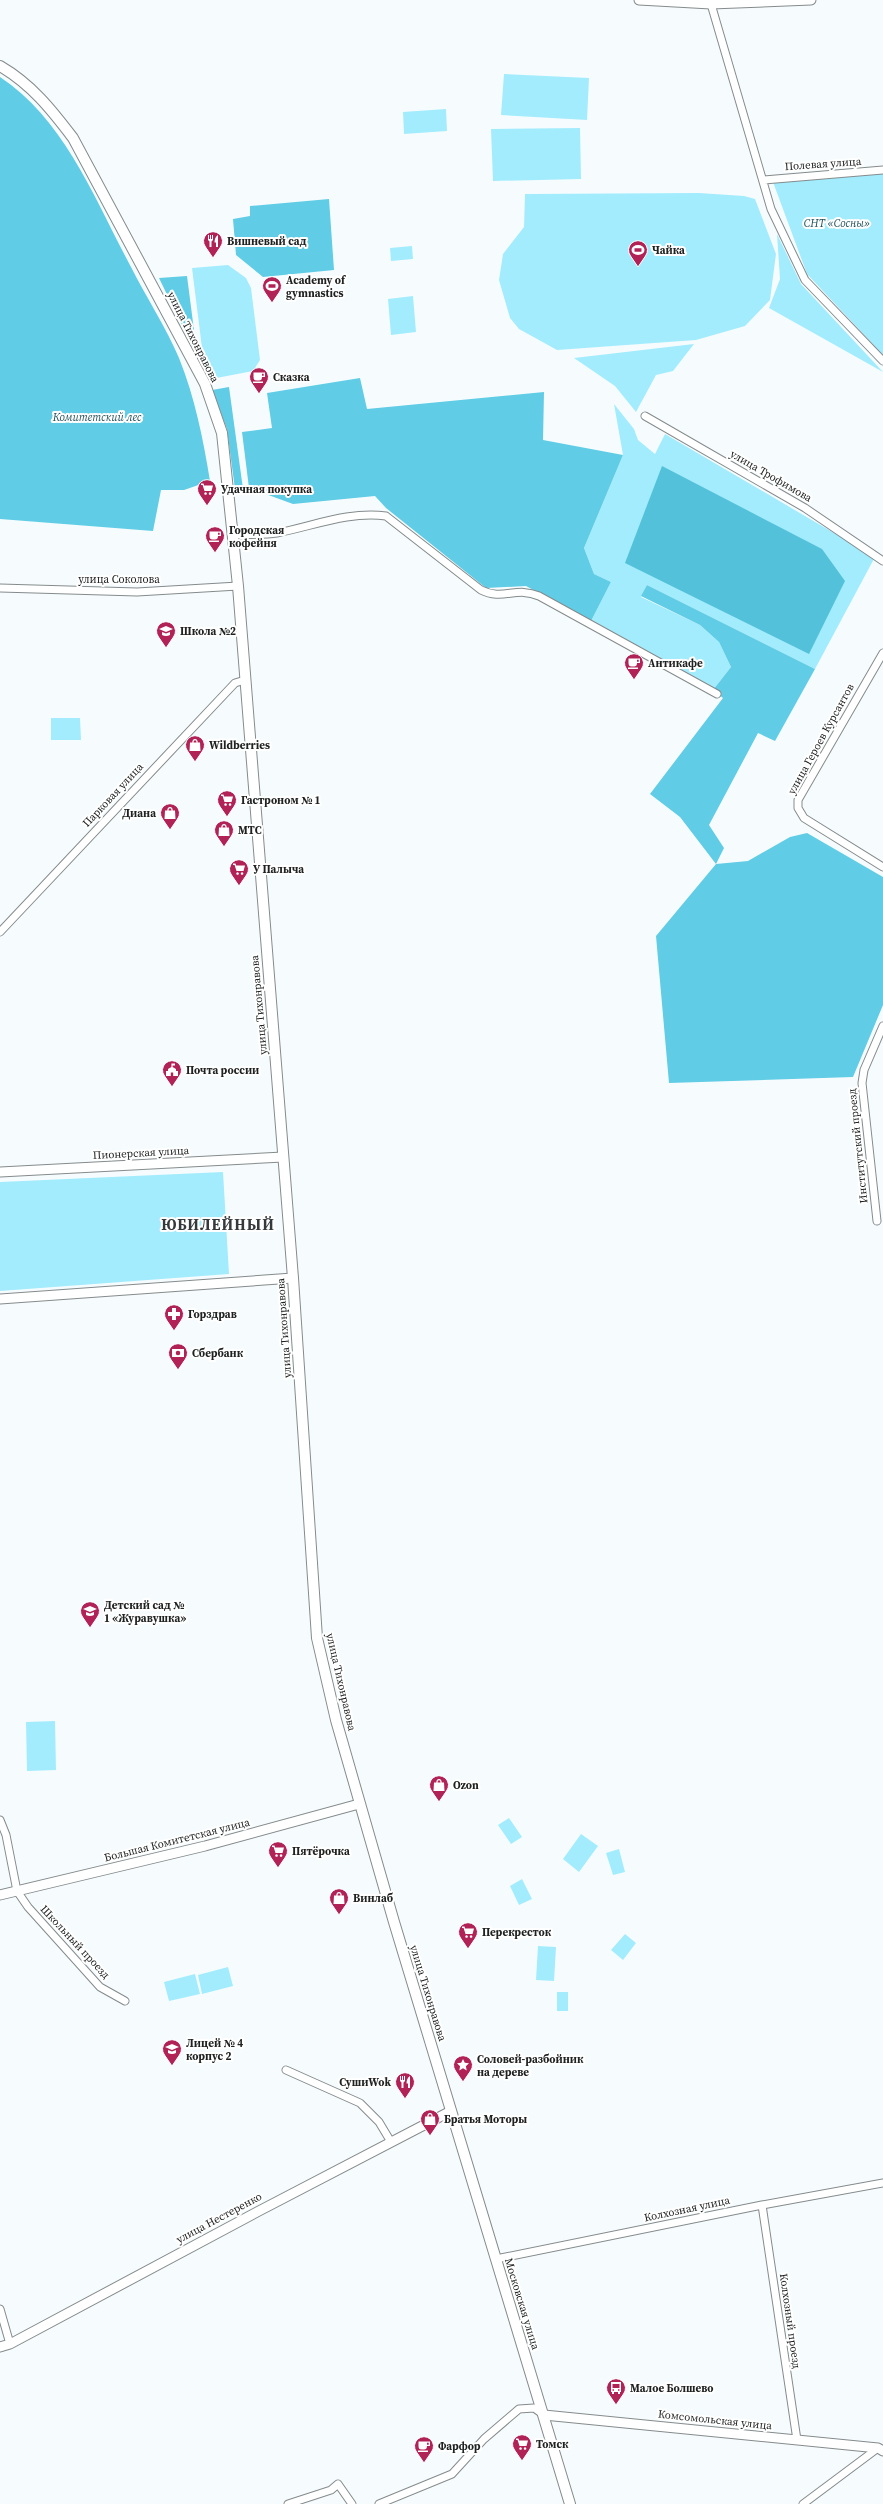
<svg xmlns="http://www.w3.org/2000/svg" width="883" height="2504" font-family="'Source Serif 4',serif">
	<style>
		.green { fill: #a3ecfe }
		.forest { fill: #60cce5 }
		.water { fill: #54c1da }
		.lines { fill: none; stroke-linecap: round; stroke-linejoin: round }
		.minor-casing { stroke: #858b8c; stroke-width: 9 }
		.tertiary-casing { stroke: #858b8c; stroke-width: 11 }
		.secondary-casing { stroke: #858b8c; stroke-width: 12 }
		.minor { stroke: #fff; stroke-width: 7 }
		.tertiary { stroke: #fff; stroke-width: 9 }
		.secondary { stroke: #fff; stroke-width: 10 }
		.labels { text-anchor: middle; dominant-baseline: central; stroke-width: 4; stroke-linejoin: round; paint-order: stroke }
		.street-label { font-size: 11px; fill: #202222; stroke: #fff }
		.park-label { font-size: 11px; font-style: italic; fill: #1f4f59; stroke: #fff }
		.poi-label { font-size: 11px; font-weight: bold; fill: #202222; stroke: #fff; text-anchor: start }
		.district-label { font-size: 15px; font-weight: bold; letter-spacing: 1px; fill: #35393b; stroke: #fff }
	</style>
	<rect width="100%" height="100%" fill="#f6fcfe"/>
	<path class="green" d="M504 74 589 78 587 120 501 115Z
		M446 109 447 131 404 134 403 112Z
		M580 128 581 179 493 181 491 129Z
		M883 172V355L807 274 773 182Z
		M699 193 744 196 755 199 776 254 770 300 745 326 696 340 557 350 519 329 510 318 499 280 503 254 524 227 525 194Z
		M777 234 801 284 883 372 769 308 780 279Z
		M412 246 413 259 391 261 390 248Z
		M228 265 246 278 251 288 260 360 253 371 206 380 192 268Z
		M413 296 416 332 391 335 388 299Z
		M694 344 673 371 656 375 636 412 615 386 574 358Z
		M614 404 634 429 638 440 655 454 665 434 875 557 815 669 647 585 641 597 700 625 719 642 731 667 713 690 591 621 611 582 594 574 584 548 623 455Z
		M51 718H80L81 740H51Z
		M223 1172 229 1274 0 1291V1182Z
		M55 1721 56 1770 27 1771 26 1722Z
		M509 1818 522 1837 511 1844 498 1825Z
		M581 1834 598 1846 579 1872 563 1859Z
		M619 1849 625 1872 613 1875 606 1853Z
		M522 1879 532 1899 519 1905 510 1886Z
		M625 1934 636 1943 623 1960 611 1950Z
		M538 1946 556 1947 554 1981 536 1980Z
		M228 1967 233 1986 202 1994 198 1975Z
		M195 1974 200 1994 169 2001 164 1982Z
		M557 1992H568V2011H557Z"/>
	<path class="forest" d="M0 77C65 120 95 200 131 267 146 297 166 327 179 358 195 398 203 438 210 481L184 490H161L153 531 0 519Z
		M329 199 334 270 263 277 236 255 233 219 250 216V206Z
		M187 276 195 338 192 346 159 278Z
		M360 378 367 409 544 392 543 440 623 455 584 548 594 574 611 582 591 621 526 586 486 588 386 508 375 496 293 504 249 488 242 432 272 428 267 393Z
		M229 387 243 489H235L227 429 212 390Z
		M647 585 815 669 775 741 758 733 709 825 724 848 716 864 748 861 790 837 807 833 883 877V1005L853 1077 669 1083 656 936 716 864 680 817 650 794 723 698 713 690 731 667 719 642 700 625 641 596Z"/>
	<path class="water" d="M662 466 822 549 845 581 809 654 625 563Z"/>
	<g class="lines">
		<defs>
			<path id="minor" d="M711 4 771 209 805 280 883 361
				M764 180 883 170
				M645 416 805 508 883 561
				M234 535C248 534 263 535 277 533 313 526 349 511 386 516L481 590C503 601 516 586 539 596L717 694
				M0 588 137 592 238 586
				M883 653 798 800V808L804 818 883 867
				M0 932 235 683 245 680
				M877 1221 862 1083 864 1070 883 1026
				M0 1820 6 1835 17 1891 28 1907 100 1987 125 2001
				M286 2070 360 2103 379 2122 391 2142
				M762 2205 797 2440
				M496 2259 762 2205 883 2183
				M0 2309 10 2344
				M288 2504 331 2490 338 2484 352 2504
				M379 2504 452 2474 484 2439 519 2409 534 2408 544 2415
				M803 2504 878 2448"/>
			<path id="tertiary" d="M639 0 711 4 811 0
				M0 1172 283 1157
				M0 1299 293 1278
				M0 1895 205 1846 359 1804
				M0 2347 10 2344 257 2212 451 2111
				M544 2415 878 2448 883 2451"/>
			<path id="secondary" d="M0 66C31 84 51 109 73 138L205 384 222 433 238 586 293 1278 317 1638 336 1720 394 1922 570 2504"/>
		</defs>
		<use href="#minor" class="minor-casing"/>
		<use href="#tertiary" class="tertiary-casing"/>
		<use href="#secondary" class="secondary-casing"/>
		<use href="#minor" class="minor"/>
		<use href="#tertiary" class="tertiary"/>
		<use href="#secondary" class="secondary"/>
	</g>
	<defs>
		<symbol id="restaurant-pin" viewBox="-11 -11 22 30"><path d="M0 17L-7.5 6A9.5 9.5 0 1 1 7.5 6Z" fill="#b12257" stroke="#fff"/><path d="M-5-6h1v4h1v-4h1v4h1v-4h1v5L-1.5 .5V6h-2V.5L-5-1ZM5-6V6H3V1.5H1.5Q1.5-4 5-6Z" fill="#fff"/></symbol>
		<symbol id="stadium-pin" viewBox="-11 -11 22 30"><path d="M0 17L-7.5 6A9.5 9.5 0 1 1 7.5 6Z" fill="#b12257" stroke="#fff"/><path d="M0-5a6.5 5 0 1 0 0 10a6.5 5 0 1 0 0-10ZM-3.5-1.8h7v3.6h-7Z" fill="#fff"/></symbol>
		<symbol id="cafe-pin" viewBox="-11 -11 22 30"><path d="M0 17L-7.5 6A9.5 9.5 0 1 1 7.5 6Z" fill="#b12257" stroke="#fff"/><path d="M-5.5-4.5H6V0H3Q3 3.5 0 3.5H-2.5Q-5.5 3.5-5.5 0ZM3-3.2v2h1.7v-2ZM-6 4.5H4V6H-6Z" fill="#fff"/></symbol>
		<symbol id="supermarket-pin" viewBox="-11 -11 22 30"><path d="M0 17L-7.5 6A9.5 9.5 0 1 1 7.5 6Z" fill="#b12257" stroke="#fff"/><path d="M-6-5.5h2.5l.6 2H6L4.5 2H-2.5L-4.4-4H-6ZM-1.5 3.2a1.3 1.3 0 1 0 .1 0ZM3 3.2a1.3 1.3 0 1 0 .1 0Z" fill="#fff"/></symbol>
		<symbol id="school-pin" viewBox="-11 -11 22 30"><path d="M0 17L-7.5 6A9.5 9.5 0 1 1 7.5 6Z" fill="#b12257" stroke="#fff"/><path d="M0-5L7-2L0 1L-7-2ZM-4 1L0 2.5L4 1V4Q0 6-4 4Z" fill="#fff"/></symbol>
		<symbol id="shop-pin" viewBox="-11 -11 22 30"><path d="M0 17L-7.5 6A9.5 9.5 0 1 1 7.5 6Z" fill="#b12257" stroke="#fff"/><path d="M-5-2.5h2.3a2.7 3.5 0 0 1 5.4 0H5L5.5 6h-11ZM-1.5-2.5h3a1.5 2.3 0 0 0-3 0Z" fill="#fff"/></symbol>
		<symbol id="civic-pin" viewBox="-11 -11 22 30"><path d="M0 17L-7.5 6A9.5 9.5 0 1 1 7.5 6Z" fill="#b12257" stroke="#fff"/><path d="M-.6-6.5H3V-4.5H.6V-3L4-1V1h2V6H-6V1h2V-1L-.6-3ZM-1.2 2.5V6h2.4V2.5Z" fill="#fff"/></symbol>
		<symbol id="pharmacy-pin" viewBox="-11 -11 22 30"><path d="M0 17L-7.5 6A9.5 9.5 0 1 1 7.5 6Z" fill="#b12257" stroke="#fff"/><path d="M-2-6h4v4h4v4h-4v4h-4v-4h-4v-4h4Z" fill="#fff"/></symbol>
		<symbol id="bank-pin" viewBox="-11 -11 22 30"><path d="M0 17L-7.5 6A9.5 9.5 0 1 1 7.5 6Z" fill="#b12257" stroke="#fff"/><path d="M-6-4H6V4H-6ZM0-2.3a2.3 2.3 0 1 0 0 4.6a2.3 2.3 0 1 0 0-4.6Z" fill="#fff"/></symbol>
		<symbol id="sight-pin" viewBox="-11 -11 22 30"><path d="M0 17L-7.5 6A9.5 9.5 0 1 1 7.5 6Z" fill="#b12257" stroke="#fff"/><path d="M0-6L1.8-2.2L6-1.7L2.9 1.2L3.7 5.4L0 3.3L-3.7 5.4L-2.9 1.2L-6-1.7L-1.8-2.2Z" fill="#fff"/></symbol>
		<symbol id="bus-pin" viewBox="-11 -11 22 30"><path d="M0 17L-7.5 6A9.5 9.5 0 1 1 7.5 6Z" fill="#b12257" stroke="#fff"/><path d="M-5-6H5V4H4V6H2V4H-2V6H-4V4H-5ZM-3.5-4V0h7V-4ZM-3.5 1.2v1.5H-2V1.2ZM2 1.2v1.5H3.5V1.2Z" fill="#fff"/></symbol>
	</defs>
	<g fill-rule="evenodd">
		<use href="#restaurant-pin" x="202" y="230" width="22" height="30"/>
		<use href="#stadium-pin" x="627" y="239" width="22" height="30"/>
		<use href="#stadium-pin" x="261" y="275" width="22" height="30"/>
		<use href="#cafe-pin" x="248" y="366" width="22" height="30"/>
		<use href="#supermarket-pin" x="196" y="478" width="22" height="30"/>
		<use href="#cafe-pin" x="204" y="525" width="22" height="30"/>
		<use href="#school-pin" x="155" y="620" width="22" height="30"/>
		<use href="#cafe-pin" x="623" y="652" width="22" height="30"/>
		<use href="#shop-pin" x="184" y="734" width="22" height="30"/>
		<use href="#supermarket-pin" x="216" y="789" width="22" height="30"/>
		<use href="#shop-pin" x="159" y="802" width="22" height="30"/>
		<use href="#shop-pin" x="213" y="819" width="22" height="30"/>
		<use href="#supermarket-pin" x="228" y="858" width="22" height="30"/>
		<use href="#civic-pin" x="161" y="1059" width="22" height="30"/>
		<use href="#pharmacy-pin" x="163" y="1303" width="22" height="30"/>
		<use href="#bank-pin" x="167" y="1342" width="22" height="30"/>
		<use href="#school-pin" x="79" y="1600" width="22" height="30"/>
		<use href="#shop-pin" x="428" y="1774" width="22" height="30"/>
		<use href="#supermarket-pin" x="267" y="1840" width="22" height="30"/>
		<use href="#shop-pin" x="328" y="1887" width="22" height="30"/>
		<use href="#supermarket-pin" x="457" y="1921" width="22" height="30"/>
		<use href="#school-pin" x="161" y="2038" width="22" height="30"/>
		<use href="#sight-pin" x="452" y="2054" width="22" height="30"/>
		<use href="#restaurant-pin" x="394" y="2071" width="22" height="30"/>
		<use href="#shop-pin" x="419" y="2108" width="22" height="30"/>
		<use href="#bus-pin" x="605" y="2377" width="22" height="30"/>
		<use href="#supermarket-pin" x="511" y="2433" width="22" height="30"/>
		<use href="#cafe-pin" x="413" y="2435" width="22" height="30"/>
	</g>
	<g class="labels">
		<g class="street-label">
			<text transform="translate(823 164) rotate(-4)">Полевая улица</text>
			<text transform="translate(193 337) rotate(63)">улица Тихонравова</text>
			<text transform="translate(771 476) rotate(30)">улица Трофимова</text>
			<text x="119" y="579">улица Соколова</text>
			<text transform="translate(821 739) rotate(-61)">улица Героев Курсантов</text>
			<text transform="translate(113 795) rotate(-47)">Парковая улица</text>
			<text transform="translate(259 1005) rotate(-95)">улица Тихонравова</text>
			<text transform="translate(858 1146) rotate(-96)">Институтский проезд</text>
			<text transform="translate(141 1153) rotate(-3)">Пионерская улица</text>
			<text transform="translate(284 1328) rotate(-94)">улица Тихонравова</text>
			<text transform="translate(341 1682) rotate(77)">улица Тихонравова</text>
			<text transform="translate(177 1840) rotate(-14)">Большая Комитетская улица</text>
			<text transform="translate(75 1942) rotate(47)">Школьный проезд</text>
			<text transform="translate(428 1993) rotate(73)">улица Тихонравова</text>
			<text transform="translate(687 2209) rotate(-12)">Колхозная улица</text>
			<text transform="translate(219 2218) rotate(-28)">улица Нестеренко</text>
			<text transform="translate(522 2304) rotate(73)">Московская улица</text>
			<text transform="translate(790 2321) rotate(82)">Колхозный проезд</text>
			<text transform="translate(715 2420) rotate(6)">Комсомольская улица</text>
		</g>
		<g class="park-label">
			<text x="837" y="223">СНТ «Сосны»</text>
			<text x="97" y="417">Комитетский лес</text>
		</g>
		<g class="poi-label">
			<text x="227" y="241">Вишневый сад</text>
			<text x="652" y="250">Чайка</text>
			<text x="286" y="280">Academy of<tspan x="286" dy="13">gymnastics</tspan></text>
			<text x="273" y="377">Сказка</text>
			<text x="221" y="489">Удачная покупка</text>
			<text x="229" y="530">Городская<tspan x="229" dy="13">кофейня</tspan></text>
			<text x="180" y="631">Школа №2</text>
			<text x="648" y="663">Антикафе</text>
			<text x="209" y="745">Wildberries</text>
			<text x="241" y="800">Гастроном № 1</text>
			<text x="156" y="813" text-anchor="end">Диана</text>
			<text x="238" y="830">МТС</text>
			<text x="253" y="869">У Палыча</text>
			<text x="186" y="1070">Почта россии</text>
			<text x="188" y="1314">Горздрав</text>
			<text x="192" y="1353">Сбербанк</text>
			<text x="104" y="1605">Детский сад №<tspan x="104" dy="13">1 «Журавушка»</tspan></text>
			<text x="453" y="1785">Ozon</text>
			<text x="292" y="1851">Пятёрочка</text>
			<text x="353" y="1898">Винлаб</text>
			<text x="482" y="1932">Перекресток</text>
			<text x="186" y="2043">Лицей № 4<tspan x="186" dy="13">корпус 2</tspan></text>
			<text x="477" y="2059">Соловей-разбойник<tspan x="477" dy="13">на дереве</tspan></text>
			<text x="391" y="2082" text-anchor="end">СушиWok</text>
			<text x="444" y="2119">Братья Моторы</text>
			<text x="630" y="2388">Малое Болшево</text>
			<text x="536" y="2444">Томск</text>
			<text x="438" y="2446">Фарфор</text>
		</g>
		<g class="district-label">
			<text x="218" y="1224">ЮБИЛЕЙНЫЙ</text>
		</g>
	</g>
</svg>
